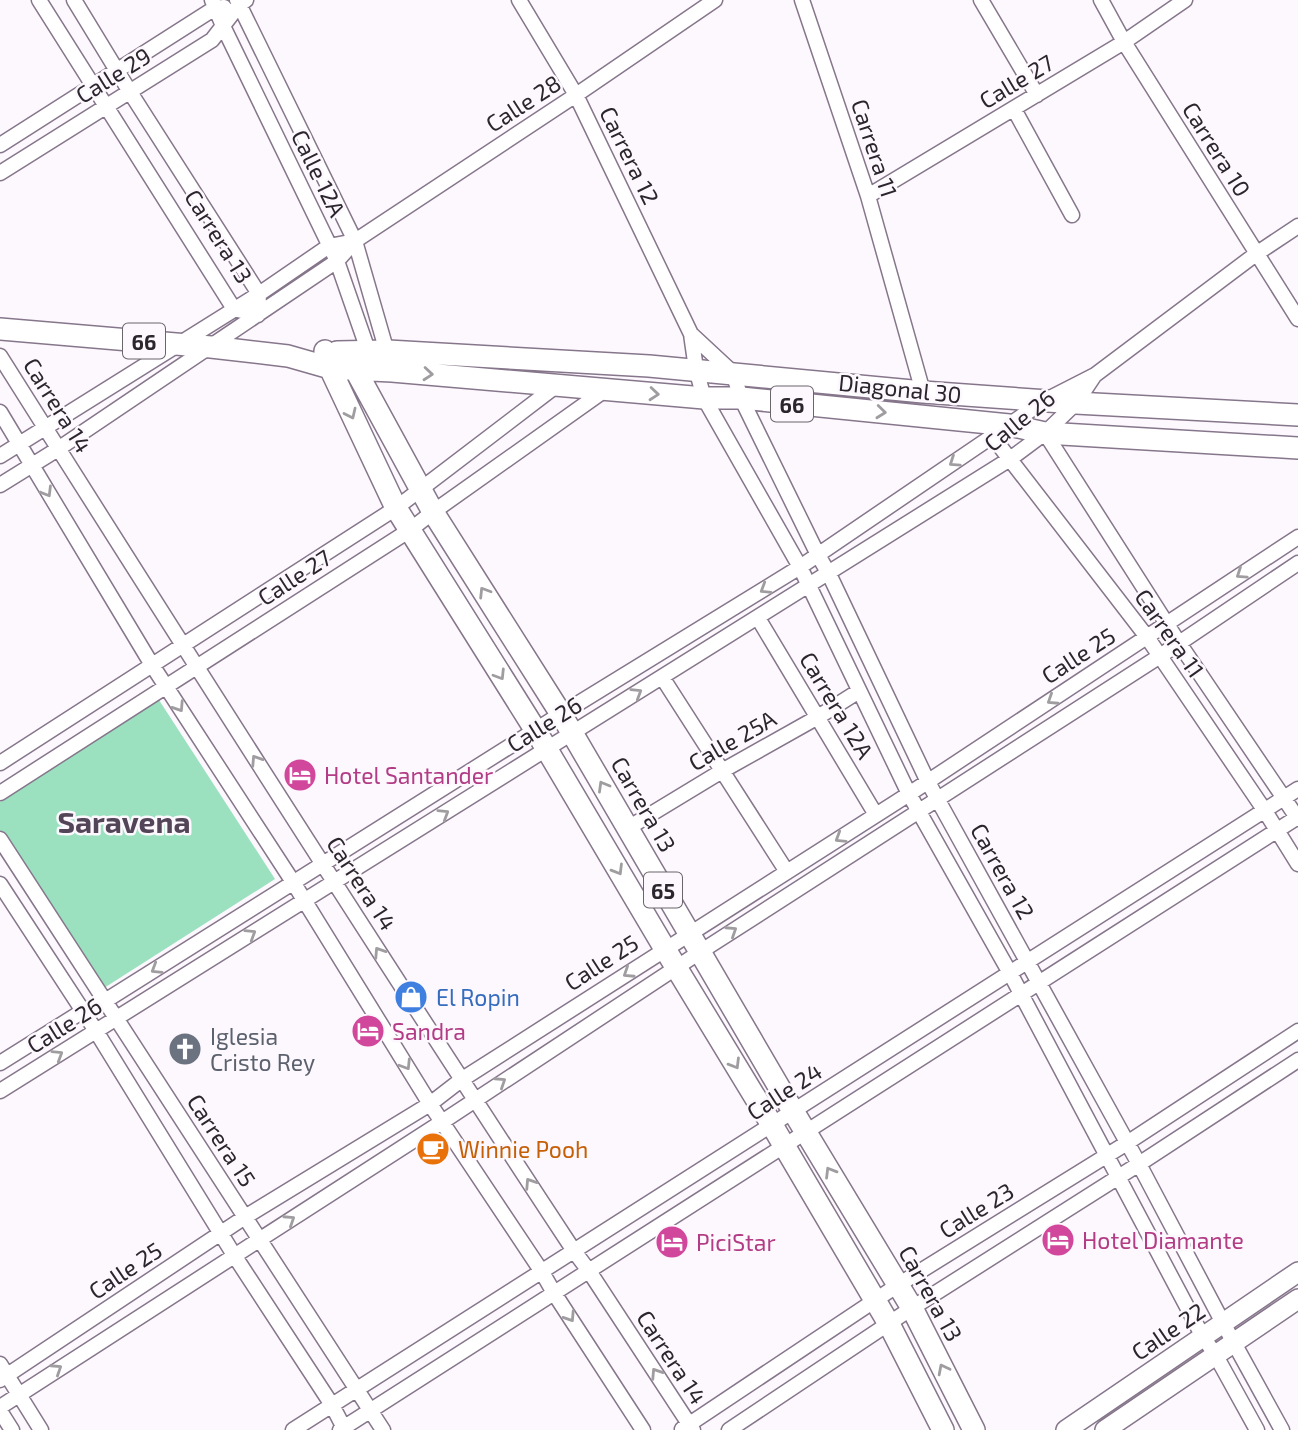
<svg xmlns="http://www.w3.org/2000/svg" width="1298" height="1430" font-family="'Exo 2',sans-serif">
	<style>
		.green { fill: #9be1c0 }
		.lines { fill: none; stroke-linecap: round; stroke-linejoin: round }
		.street-casing { stroke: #86768b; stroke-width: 17 }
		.secondary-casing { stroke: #86768b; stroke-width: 22 }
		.primary-casing { stroke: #86768b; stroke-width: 24 }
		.street { stroke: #fff; stroke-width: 14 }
		.secondary { stroke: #fff; stroke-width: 19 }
		.primary { stroke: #fff; stroke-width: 21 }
		.oneway { stroke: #a09da0 }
		.labels { text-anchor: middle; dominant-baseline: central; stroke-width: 5; stroke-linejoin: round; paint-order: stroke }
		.shield { fill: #fcf8fd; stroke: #6a646b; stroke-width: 2 }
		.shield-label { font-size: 21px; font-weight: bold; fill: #2b252d }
		.street-label { font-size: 23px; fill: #2b252d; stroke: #fcf8fd }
		.hotel-label { font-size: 23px; fill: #b23c85; stroke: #fcf8fd; text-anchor: start }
		.shop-label { font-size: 23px; fill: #366cbe; stroke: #fcf8fd; text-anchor: start }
		.worship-label { font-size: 23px; fill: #5b616d; stroke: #fcf8fd; text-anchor: start }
		.food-label { font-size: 23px; fill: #c56008; stroke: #fcf8fd; text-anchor: start }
		.district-label { font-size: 30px; font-weight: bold; fill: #534558; stroke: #fcf8fd }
	</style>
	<rect width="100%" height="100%" fill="#fcf8fd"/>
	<path class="green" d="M159 700 275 879 104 988 45 906 0 830V802Z"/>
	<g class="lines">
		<defs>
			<path id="street" d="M39 0 234 309 258 315 259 294 130 92 74 0
				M212 0 223 26 337 261 370 356
				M237 0 355 241 389 359
				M519 0 576 95 691 334 696 369 704 398 800 567 909 794 1010 973 1203 1337 1215 1354 1257 1430
				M802 0 868 196 923 392
				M981 0 1037 95
				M1101 0 1124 42 1298 319
				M1014 109 1072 215
				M0 145 215 8 224 7
				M0 173 212 40 239 5 246 0
				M868 196 1124 42 1185 0
				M691 334 733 373 741 398 818 555 829 574 928 782 1139 1164 1223 1323 1282 1430
				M0 356C189 656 379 955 574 1251L589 1271 693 1430
				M0 412 152 665 293 882 430 1104 542 1272 554 1293 643 1430
				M1045 433 1179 643 1298 819
				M992 436 1147 637 1265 811 1298 864
				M0 456 259 294 329 246 355 241
				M0 485 58 449 337 261 355 241 576 95 715 0
				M758 618 876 815
				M662 677 787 872
				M0 763 396 508 556 386
				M0 793 410 530 433 512 605 390
				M628 828 722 771 818 717 859 691
				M0 839 383 1430
				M0 884 96 1031 234 1255 332 1405 345 1430
				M0 1063 83 1011 105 1001 561 714 800 567 1044 401 1095 375 1256 254 1298 226
				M0 1091 1010 459 1045 433 1076 403 1094 376
				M0 1364 41 1430
				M0 1380 245 1217 430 1104 461 1080 909 794 1298 537
				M0 1407 442 1122 700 952 1160 656 1298 563
				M0 1411 12 1430
				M682 1429 898 1285 1127 1143 1298 1031
				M293 1430 1298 789
				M340 1430 1298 817
				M729 1430 912 1308 1139 1164 1298 1060"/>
			<path id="secondary" d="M1066 1430 1298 1272
				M1105 1430 1298 1299"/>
			<path id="primary" d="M0 329 211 347 288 356 330 368 392 371 704 398H741L1009 425 1045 433 1298 448
				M325 351 330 368 396 508 536 731 665 949 772 1125 889 1324 943 1430
				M337 352 388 351 649 366 923 392 1076 403 1298 415
				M348 352 355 369 433 512 561 714 793 1111 912 1308 974 1430"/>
		</defs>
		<use href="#street" class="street-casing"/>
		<use href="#secondary" class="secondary-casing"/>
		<use href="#primary" class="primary-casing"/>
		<use href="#street" class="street"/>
		<use href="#secondary" class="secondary"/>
		<use href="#primary" class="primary"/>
	</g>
	<defs><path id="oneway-chevron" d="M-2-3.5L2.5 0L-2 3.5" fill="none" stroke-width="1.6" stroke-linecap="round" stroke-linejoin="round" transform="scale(1.75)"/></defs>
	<g class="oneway">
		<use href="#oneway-chevron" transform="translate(428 374) rotate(5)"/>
		<use href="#oneway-chevron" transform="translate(654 394) rotate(5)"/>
		<use href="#oneway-chevron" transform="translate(881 412) rotate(6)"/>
		<use href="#oneway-chevron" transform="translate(351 414) rotate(65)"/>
		<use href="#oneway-chevron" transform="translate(954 462) rotate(146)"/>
		<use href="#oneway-chevron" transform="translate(47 492) rotate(59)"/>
		<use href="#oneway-chevron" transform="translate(1241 574) rotate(146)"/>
		<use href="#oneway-chevron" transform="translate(765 589) rotate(148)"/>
		<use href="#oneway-chevron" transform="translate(484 592) rotate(-122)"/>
		<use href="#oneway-chevron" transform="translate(500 675) rotate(58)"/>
		<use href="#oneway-chevron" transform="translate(637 693) rotate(-32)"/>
		<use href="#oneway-chevron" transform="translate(1052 700) rotate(147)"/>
		<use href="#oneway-chevron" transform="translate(179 707) rotate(57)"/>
		<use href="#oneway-chevron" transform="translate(256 760) rotate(-123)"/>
		<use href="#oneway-chevron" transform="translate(603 786) rotate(-120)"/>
		<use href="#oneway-chevron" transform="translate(444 814) rotate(-32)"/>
		<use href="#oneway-chevron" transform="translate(840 838) rotate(148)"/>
		<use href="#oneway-chevron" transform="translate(618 870) rotate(59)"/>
		<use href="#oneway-chevron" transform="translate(732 931) rotate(-33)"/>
		<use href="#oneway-chevron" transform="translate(251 934) rotate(-32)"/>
		<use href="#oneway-chevron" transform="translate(379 952) rotate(-123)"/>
		<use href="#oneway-chevron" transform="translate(156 969) rotate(148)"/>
		<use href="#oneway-chevron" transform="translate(628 973) rotate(147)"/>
		<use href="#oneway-chevron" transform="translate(58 1055) rotate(-32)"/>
		<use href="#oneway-chevron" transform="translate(735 1064) rotate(59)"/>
		<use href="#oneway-chevron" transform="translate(406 1065) rotate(58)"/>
		<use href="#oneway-chevron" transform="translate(501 1082) rotate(-33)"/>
		<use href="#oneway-chevron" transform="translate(830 1172) rotate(-121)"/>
		<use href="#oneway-chevron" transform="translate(530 1183) rotate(-123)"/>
		<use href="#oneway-chevron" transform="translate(290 1220) rotate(-33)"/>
		<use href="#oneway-chevron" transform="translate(570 1317) rotate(57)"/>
		<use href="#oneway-chevron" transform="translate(57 1369) rotate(-33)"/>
		<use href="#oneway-chevron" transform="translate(943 1369) rotate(-117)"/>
		<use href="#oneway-chevron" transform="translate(656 1373) rotate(-123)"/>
	</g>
	<defs>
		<symbol id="hotel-disc" viewBox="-11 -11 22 22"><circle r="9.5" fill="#d1479c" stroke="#fcf8fd"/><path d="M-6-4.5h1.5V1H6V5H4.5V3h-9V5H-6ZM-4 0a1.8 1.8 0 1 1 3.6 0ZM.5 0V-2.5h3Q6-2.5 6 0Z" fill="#fff"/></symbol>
		<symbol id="shop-disc" viewBox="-11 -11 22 22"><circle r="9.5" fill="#3f7fe0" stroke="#fcf8fd"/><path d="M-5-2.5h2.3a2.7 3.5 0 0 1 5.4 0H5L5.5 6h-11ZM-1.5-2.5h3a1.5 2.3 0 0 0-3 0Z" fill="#fff"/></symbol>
		<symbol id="church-disc" viewBox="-11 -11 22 22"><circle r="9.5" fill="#6b7280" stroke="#fcf8fd"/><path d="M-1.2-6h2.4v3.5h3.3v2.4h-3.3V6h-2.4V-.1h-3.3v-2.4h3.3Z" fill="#fff"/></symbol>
		<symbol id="cafe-disc" viewBox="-11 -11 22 22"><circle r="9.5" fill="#e8710a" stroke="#fcf8fd"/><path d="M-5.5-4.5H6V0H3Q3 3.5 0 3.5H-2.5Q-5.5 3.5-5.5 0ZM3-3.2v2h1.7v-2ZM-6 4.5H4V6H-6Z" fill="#fff"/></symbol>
	</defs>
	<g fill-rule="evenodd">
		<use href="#hotel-disc" x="281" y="756" width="38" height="38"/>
		<use href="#shop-disc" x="392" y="978" width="38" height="38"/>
		<use href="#hotel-disc" x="349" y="1012" width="38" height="38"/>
		<use href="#church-disc" x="166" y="1030" width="38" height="38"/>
		<use href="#cafe-disc" x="414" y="1130" width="38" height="38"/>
		<use href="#hotel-disc" x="1039" y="1221" width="38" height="38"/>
		<use href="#hotel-disc" x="653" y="1223" width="38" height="38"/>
	</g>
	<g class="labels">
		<g class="shield">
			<rect x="123" y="323.5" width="42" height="35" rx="5"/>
			<rect x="771" y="386.5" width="42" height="35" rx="5"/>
			<rect x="644" y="872.5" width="38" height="35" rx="5"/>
		</g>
		<g class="shield-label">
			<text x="144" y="341">66</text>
			<text x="792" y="404">66</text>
			<text x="663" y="890">65</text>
		</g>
		<g class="street-label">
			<text transform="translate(113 75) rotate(-32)">Calle 29</text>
			<text transform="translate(1016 81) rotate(-31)">Calle 27</text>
			<text transform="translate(523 103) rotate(-33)">Calle 28</text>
			<text transform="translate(875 148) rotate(72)">Carrera 11</text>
			<text transform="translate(1217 149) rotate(58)">Carrera 10</text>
			<text transform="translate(630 155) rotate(64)">Carrera 12</text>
			<text transform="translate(319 173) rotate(64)">Calle 12A</text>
			<text transform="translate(219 236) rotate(58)">Carrera 13</text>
			<text transform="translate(900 388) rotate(6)">Diagonal 30</text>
			<text transform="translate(58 405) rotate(58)">Carrera 14</text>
			<text transform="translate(1019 420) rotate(-39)">Calle 26</text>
			<text transform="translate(294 577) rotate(-33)">Calle 27</text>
			<text transform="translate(1170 633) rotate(55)">Carrera 11</text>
			<text transform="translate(1078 655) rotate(-33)">Calle 25</text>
			<text transform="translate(837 705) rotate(59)">Carrera 12A</text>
			<text transform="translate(544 724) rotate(-32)">Calle 26</text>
			<text transform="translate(732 740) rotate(-30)">Calle 25A</text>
			<text transform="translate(644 804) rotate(60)">Carrera 13</text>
			<text transform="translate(1003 871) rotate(61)">Carrera 12</text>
			<text transform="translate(362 883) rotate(57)">Carrera 14</text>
			<text transform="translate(601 962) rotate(-33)">Calle 25</text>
			<text transform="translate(64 1025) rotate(-32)">Calle 26</text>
			<text transform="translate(784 1091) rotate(-33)">Calle 24</text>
			<text transform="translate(222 1140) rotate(57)">Carrera 15</text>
			<text transform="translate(976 1210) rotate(-32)">Calle 23</text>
			<text transform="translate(125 1270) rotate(-34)">Calle 25</text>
			<text transform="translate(931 1293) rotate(61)">Carrera 13</text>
			<text transform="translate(1168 1331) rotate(-34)">Calle 22</text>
			<text transform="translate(672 1357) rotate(57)">Carrera 14</text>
		</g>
		<g class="hotel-label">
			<text x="324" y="775">Hotel Santander</text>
			<text x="392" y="1031">Sandra</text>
			<text x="1082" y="1240">Hotel Diamante</text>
			<text x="696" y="1242">PiciStar</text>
		</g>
		<g class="shop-label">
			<text x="436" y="997">El Ropin</text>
		</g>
		<g class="worship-label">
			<text x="210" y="1036">Iglesia<tspan x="210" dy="26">Cristo Rey</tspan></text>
		</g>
		<g class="food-label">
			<text x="458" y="1149">Winnie Pooh</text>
		</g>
		<g class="district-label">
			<text x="124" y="821">Saravena</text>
		</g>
	</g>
</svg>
